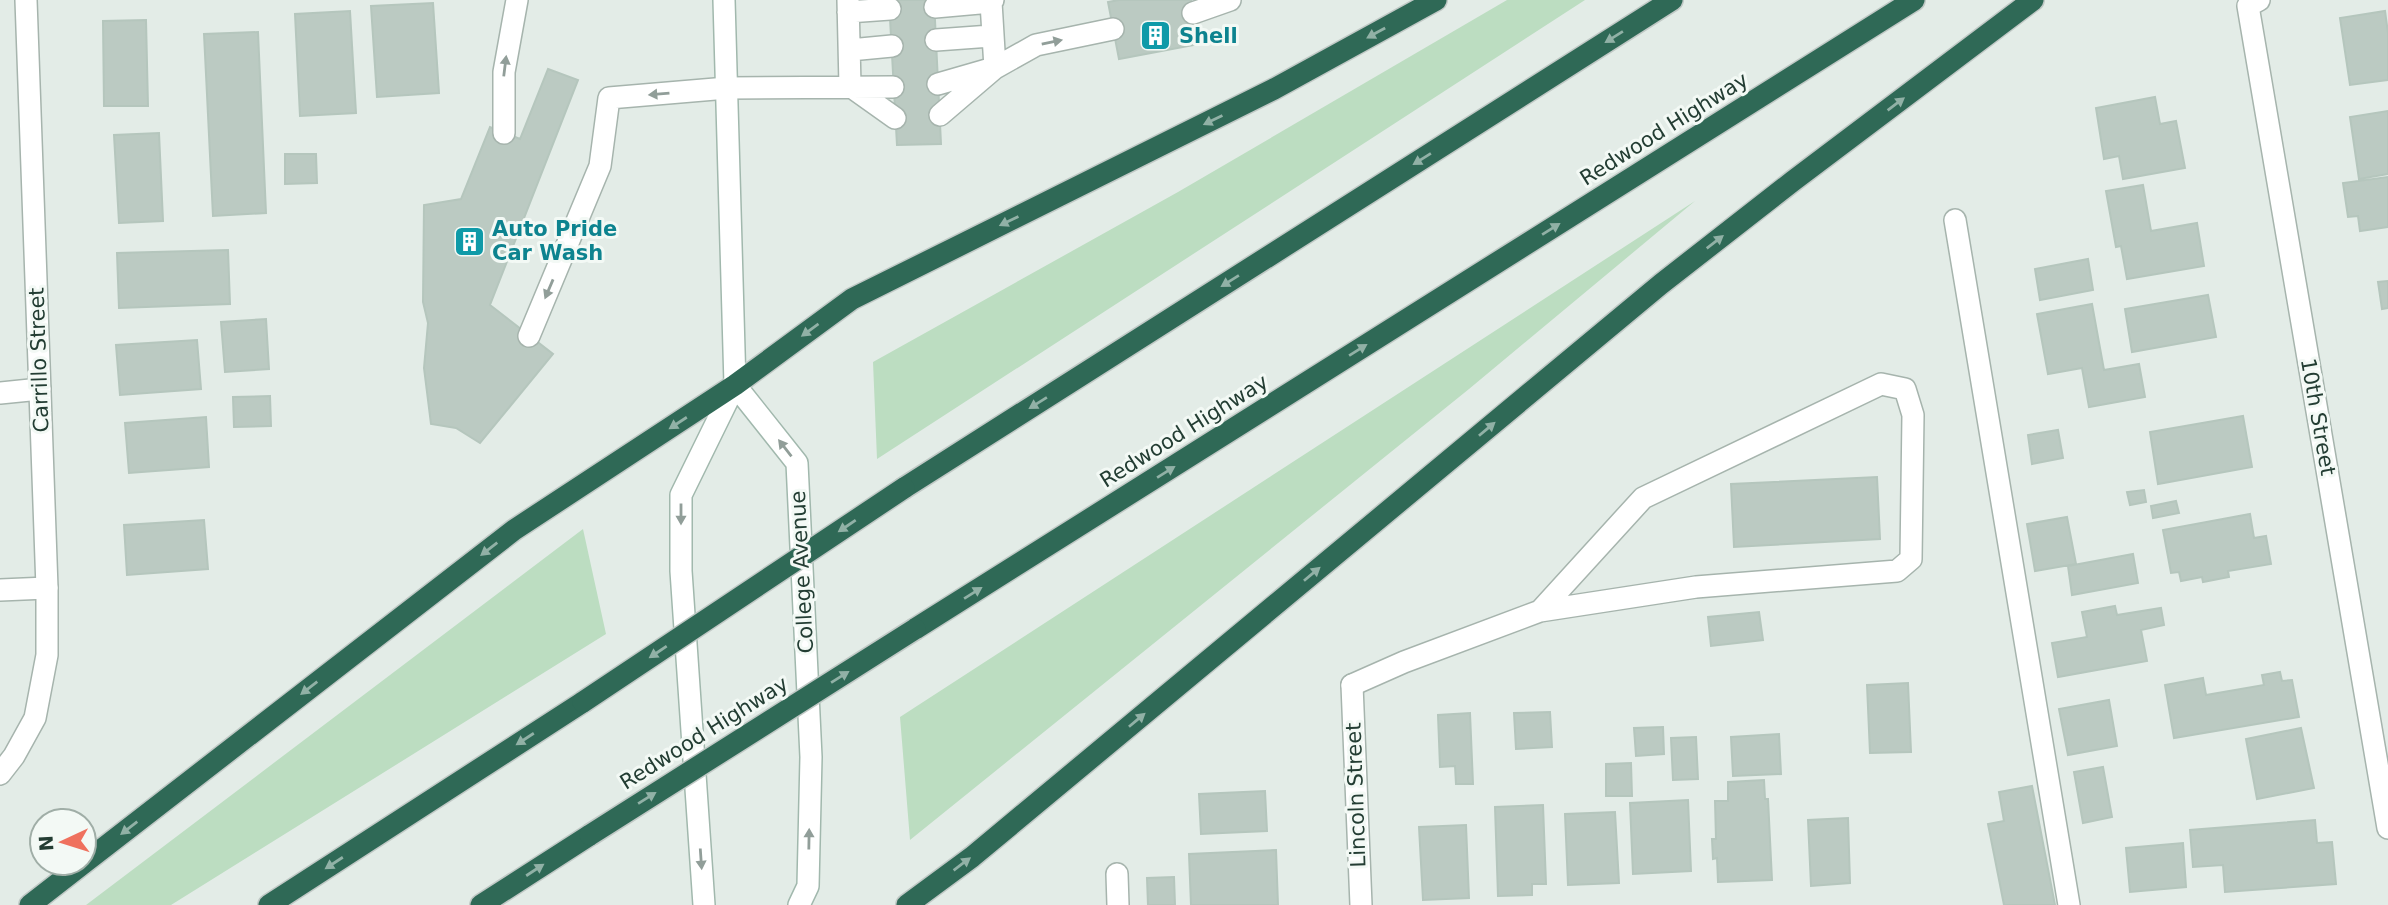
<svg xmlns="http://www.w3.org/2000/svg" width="2388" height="905" font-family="'DejaVu Sans',sans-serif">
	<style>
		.green { fill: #bcddc1 }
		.building { fill: #bbcac2; stroke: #b5c6bd; stroke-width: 2 }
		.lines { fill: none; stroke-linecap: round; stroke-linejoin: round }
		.lane-casing { stroke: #a6b4ad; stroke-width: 24 }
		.street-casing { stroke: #a6b4ad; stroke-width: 24 }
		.secondary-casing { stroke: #a1b8ad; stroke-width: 24 }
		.highway-casing { stroke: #c1c9c6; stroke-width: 24 }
		.lane { stroke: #fff; stroke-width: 21 }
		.street { stroke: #fff; stroke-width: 21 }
		.secondary { stroke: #fff; stroke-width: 21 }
		.highway { stroke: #2f6956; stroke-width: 21 }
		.highway-bridge-casing { stroke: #c1c9c6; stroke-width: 24; stroke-linecap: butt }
		.highway-bridge { stroke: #2f6956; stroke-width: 21 }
		.oneway { fill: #91b1a6 }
		.oneway2 { fill: #919e99 }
		.labels { text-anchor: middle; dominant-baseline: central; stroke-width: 6; stroke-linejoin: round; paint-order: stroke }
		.culture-label { font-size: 21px; font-weight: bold; fill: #0d838f; stroke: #f3f9f5; text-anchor: start }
		.street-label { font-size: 21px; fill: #233d33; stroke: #f3f9f5 }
	</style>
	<rect width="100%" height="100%" fill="#e3ece7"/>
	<path class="green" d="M1507 0H1585L877 459 873 362 1178 192Z
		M1695 201 1469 389 910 840 900 717Z
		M583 529 606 634 171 905H86Z"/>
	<path class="building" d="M889 0H934L941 144 897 145Z
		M1119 0H1191L1199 44 1119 59 1108 2Z
		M433 3 439 93 377 97 371 6Z
		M350 11 356 113 300 116 295 14Z
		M2385 11 2388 33V80L2350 85 2340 18Z
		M146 20 148 106H104L103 21Z
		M258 32 266 213 213 216 204 34Z
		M548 69 578 80 490 305 553 354 480 443 456 428 431 424 424 368 428 323 423 302 424 205 461 199 490 127 520 139Z
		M2155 97 2160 124 2176 121 2185 168 2123 179 2119 156 2104 159 2096 108Z
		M2388 111V174L2359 179 2350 117Z
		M159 133 163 221 119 223 114 135Z
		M285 154H316L317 183 285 184Z
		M2388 177V227L2360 231 2358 216 2348 217 2343 183Z
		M2143 185 2151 231 2197 223 2204 266 2127 279 2121 246 2116 247 2106 191Z
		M228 250 230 304 119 308 117 253Z
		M2088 259 2093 290 2040 300 2035 269Z
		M2388 281V308L2382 309 2378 282Z
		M2208 295 2216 337 2132 352 2125 309Z
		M2092 304 2104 370 2139 364 2145 397 2089 407 2082 368 2048 374 2037 314Z
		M266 319 269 369 225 372 221 322Z
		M197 340 201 389 120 395 116 345Z
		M270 396 271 426 234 427 233 397Z
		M2243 416 2252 467 2158 484 2150 432Z
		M206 417 209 467 129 473 125 423Z
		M2058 430 2063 458 2032 464 2028 435Z
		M1877 477 1880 539 1734 547 1731 484Z
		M2144 490 2146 502 2130 505 2127 492Z
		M2176 501 2179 513 2153 518 2151 506Z
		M2250 514 2254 538 2266 536 2271 564 2228 571 2229 577 2203 582 2202 577 2181 581 2179 572 2171 573 2163 530Z
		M2067 517 2076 564 2035 571 2027 524Z
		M204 520 208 569 127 575 124 525Z
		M2133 554 2138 583 2072 595 2068 566Z
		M2115 606 2117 615 2161 608 2164 625 2141 630 2147 661 2058 677 2052 643 2087 637 2082 612Z
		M1759 612 1763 640 1711 646 1708 617Z
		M2280 672 2282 681 2292 680 2299 717 2174 738 2165 685 2203 678 2206 695 2264 685 2262 675Z
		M1908 683 1911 752 1870 753 1867 685Z
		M2109 700 2117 746 2068 755 2059 709Z
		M1550 712 1552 747 1516 749 1514 713Z
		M1470 713 1473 784H1456L1455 766 1440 767 1438 715Z
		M1663 727 1664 754 1636 756 1634 728Z
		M2301 728 2314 788 2257 799 2246 739Z
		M1779 734 1781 774 1733 776 1731 737Z
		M1696 737 1698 779 1673 780 1671 738Z
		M1631 763 1632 796H1606V764Z
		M2103 767 2112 817 2083 823 2074 772Z
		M1764 780 1765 799H1768L1772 880 1718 882 1717 858 1713 859 1712 839H1716L1715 801H1728V782Z
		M2032 786 2055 905H2004L1988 824 2004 821 1999 792Z
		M1265 791 1267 831 1201 834 1199 794Z
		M1688 800 1691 871 1633 874 1630 803Z
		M1543 805 1546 884H1532V895L1498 896 1495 807Z
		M1615 812 1619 883 1568 885 1565 814Z
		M1848 818 1850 883 1811 886 1808 820Z
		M2315 820 2317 843 2332 842 2336 884 2225 892 2223 865 2193 867 2190 830Z
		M1466 825 1469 898 1423 900 1419 827Z
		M2183 843 2186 887 2130 892 2126 848Z
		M1276 850 1278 905H1191L1189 854Z
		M1174 877 1175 905H1148L1147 878Z"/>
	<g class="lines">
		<defs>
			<path id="lane" d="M848 0 850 86 895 118
				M993 0 991 2 995 68
				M935 7 991 2
				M848 12 890 9
				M1193 13 1230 0
				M936 40 991 36
				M850 50 892 46
				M938 84 990 69
				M940 115 995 68 1036 45 1113 29
				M504 133V72L517 0
				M1955 220 2069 905
				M529 336 600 166 609 98 727 88 893 87
				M0 393 40 389
				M0 590 47 588
				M1352 685 1404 662 1540 611 1696 587 1897 571 1911 559 1913 415 1905 389 1881 384 1643 498 1540 611
				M1117 874 1118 905"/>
			<path id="street" d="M2259 0 2248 6 2388 828
				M1352 685 1361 905
				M0 774 14 756 35 718 47 655V588L26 0"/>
			<path id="secondary" d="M735 385 797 463 811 757 808 886 799 905
				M704 905 681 571V495L735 385 724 0"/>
			<path id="highway" d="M904 488 1672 0
				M915 629 1914 0
				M84 863 514 530 735 385 852 299 1274 89 1436 0
				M30 905 84 863
				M269 905 583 702
				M481 905 590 835
				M907 905 972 857 1661 284 1793 181 2033 0"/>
		</defs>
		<use href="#lane" class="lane-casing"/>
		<use href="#street" class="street-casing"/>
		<use href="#secondary" class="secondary-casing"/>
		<use href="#highway" class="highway-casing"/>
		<use href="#lane" class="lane"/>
		<use href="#street" class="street"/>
		<use href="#secondary" class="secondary"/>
		<use href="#highway" class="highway"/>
		<defs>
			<path id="highway-bridge" d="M583 702 904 488
				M590 835 915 629"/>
		</defs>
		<use href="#highway-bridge" class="highway-bridge-casing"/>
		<use href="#highway-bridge" class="highway-bridge"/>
	</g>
	<defs><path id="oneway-solid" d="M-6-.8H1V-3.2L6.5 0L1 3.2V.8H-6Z" transform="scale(1.75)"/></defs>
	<g class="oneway">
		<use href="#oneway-solid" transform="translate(1376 33) rotate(151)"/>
		<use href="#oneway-solid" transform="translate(1614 37) rotate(148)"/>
		<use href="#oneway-solid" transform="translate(1896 104) rotate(-37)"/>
		<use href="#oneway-solid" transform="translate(1213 120) rotate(154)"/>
		<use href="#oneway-solid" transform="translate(1422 159) rotate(148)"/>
		<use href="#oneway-solid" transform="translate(1009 221) rotate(154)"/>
		<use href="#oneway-solid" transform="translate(1551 229) rotate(-32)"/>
		<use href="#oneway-solid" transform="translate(1715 242) rotate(-38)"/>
		<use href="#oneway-solid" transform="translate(1230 281) rotate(148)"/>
		<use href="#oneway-solid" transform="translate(810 330) rotate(144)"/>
		<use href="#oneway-solid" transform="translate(1358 350) rotate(-32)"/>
		<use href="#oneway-solid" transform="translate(1038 403) rotate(148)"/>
		<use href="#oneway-solid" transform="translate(678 423) rotate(147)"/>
		<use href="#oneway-solid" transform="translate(1487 429) rotate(-40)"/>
		<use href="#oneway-solid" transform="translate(1166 472) rotate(-32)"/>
		<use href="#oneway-solid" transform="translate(847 526) rotate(146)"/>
		<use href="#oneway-solid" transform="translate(489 549) rotate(142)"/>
		<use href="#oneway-solid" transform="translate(1312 574) rotate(-40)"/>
		<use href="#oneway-solid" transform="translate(973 593) rotate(-32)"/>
		<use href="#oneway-solid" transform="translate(658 652) rotate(146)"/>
		<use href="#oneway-solid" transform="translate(840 677) rotate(-32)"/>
		<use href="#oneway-solid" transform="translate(309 688) rotate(142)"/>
		<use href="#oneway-solid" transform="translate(1137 720) rotate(-40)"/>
		<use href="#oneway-solid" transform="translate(525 739) rotate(147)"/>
		<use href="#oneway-solid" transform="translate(647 798) rotate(-32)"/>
		<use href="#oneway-solid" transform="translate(129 828) rotate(142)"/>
		<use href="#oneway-solid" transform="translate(334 863) rotate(147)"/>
		<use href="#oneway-solid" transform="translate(962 864) rotate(-37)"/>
		<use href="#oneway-solid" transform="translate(535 870) rotate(-33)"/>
	</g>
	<g class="oneway2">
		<use href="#oneway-solid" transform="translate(1052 42) rotate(-12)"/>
		<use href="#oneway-solid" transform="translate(505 66) rotate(-83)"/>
		<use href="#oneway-solid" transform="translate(659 94) rotate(175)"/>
		<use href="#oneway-solid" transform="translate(549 289) rotate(113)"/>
		<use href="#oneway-solid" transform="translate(785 448) rotate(-128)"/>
		<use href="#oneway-solid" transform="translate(681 514) rotate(90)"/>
		<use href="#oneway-solid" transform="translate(809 839) rotate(-89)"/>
		<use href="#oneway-solid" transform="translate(701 859) rotate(86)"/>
	</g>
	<defs>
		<symbol id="building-square" viewBox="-11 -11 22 22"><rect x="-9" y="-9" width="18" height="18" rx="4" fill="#0f9aa8" stroke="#f3f9f5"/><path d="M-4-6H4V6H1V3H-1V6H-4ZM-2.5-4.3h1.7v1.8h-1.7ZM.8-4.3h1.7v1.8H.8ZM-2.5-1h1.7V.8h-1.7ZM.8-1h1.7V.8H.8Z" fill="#fff"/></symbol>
	</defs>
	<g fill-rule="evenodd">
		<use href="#building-square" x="1138" y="18" width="35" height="35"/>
		<use href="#building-square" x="452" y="224" width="35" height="35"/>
	</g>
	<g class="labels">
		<g class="culture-label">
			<text x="1179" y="36">Shell</text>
			<text x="492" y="229">Auto Pride<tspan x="492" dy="24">Car Wash</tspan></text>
		</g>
		<g class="street-label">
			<text transform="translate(1664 129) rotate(-32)">Redwood Highway</text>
			<text transform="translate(39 360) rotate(-92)">Carrillo Street</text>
			<text transform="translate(2318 417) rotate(80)">10th Street</text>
			<text transform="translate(1184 431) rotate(-32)">Redwood Highway</text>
			<text transform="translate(802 572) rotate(-93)">College Avenue</text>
			<text transform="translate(704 733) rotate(-32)">Redwood Highway</text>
			<text transform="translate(1356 795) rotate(-92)">Lincoln Street</text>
		</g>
	</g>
	<g transform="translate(63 842) rotate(266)"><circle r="33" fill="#f3f9f5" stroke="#a0aea7" stroke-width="2"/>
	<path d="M0-5L12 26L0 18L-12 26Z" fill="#ef715e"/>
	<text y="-10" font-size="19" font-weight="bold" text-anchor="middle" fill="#233d33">N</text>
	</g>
</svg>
